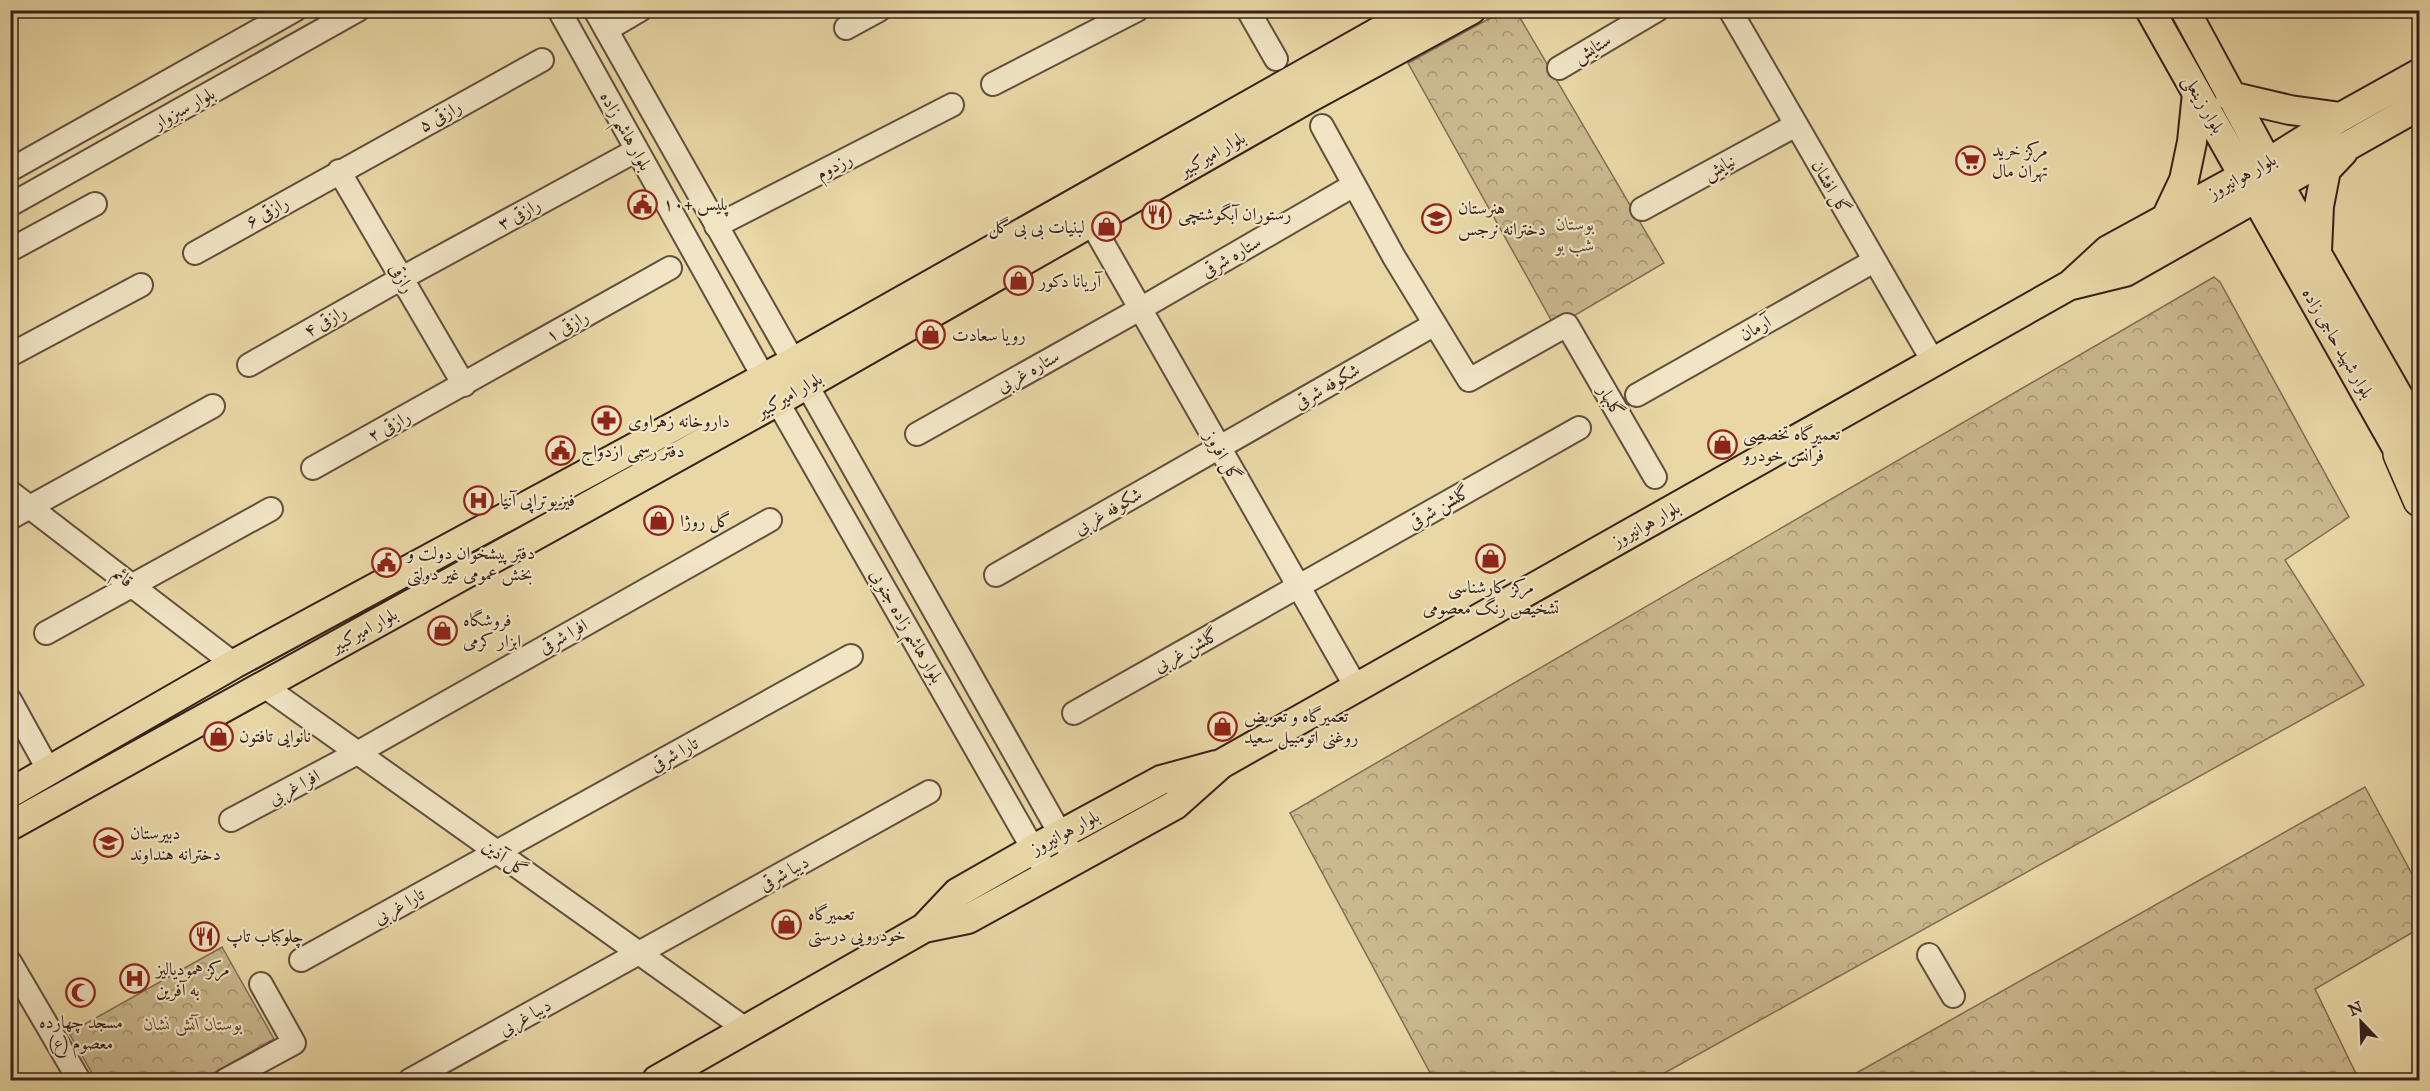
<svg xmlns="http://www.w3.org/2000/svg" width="2430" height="1091" font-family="'IM FELL Great Primer',Amiri,serif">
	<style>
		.forest { fill: url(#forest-crowns); stroke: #806c54; stroke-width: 1.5 }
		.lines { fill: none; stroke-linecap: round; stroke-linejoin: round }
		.minor-casing { stroke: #624e3d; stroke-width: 26 }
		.major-casing { stroke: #35211a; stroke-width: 32 }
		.highway-casing { stroke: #35211a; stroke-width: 36 }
		.minor { stroke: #f1e5c5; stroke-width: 22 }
		.major { stroke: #e9d7a6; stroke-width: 28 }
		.highway { stroke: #e9d7a6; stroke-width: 33 }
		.labels { text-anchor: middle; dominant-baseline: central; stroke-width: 4.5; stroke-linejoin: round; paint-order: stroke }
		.street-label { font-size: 18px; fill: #35211a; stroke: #f1e5c5 }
		.poi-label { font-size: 18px; fill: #35211a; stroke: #f1e5c5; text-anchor: start }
		.park-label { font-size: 18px; font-style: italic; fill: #5a4737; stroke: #f1e5c5 }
	</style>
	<defs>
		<pattern id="forest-crowns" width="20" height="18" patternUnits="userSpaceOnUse" patternTransform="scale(1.5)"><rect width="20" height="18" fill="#cab88e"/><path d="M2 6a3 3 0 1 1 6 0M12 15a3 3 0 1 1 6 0" fill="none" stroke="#a59573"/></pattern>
	</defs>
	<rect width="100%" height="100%" fill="#e9d7a6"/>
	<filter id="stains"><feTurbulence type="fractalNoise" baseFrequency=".00333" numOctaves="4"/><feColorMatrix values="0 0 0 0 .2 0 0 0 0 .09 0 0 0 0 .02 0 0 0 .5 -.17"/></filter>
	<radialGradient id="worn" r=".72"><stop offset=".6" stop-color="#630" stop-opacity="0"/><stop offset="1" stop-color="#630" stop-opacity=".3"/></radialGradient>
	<path class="forest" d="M1503 11H1516L1664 263 1555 327 1408 63Z
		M2214 277 2220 282 2349 517 2285 560 2364 685 1652 1080H1434L1290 813Z
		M2365 787 2419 887 2420 928 2315 989 2359 1080H1844Z
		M222 947 274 1039 201 1080H96L69 1033Z"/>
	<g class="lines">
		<defs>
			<path id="minor" d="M559 10 764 378 1048 875
				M595 10 1075 860
				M1248 10 1276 59
				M1730 10 1934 363
				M846 28 879 10
				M606 30 640 10
				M1559 68 1657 10
				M993 84 1137 10
				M1322 126 1394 257 1469 380 1567 325 1655 477
				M10 170 295 10
				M339 171 464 385
				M10 205 358 10
				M1642 209 1796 125
				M1092 224 1356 687
				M716 226 952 105
				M10 250 95 204
				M195 253 542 60
				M10 355 141 285
				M249 365 402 278 637 150
				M1637 395 1874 261
				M917 434 1140 309 1354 185
				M313 468 670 268
				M10 492 234 664
				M10 518 213 406
				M996 575 1435 324
				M46 633 271 509
				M264 686 747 1030
				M10 700 49 771
				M1074 713 1579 428
				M231 820 357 753 770 520
				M1929 955 1953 996
				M301 960 851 656
				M10 962 79 1080
				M226 1080 294 1043 261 984
				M410 1080 929 792"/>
			<path id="major" d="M2150 10 2411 473
				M2185 10 2317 254 2420 434
				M2230 96 2290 110 2341 117
				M2166 218 2184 180 2192 142 2197 93
				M2317 251 2319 206 2326 170 2343 152
				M2072 285 2125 272 2420 105
				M10 793 234 664 793 362 1417 10
				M10 826 778 401 1307 99 1471 10
				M924 928 968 919 1048 875 1175 805 1221 764 2070 285 2108 250 2269 162 2341 117 2420 73
				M657 1080 924 928 957 893 1034 849 1161 780 1216 765"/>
			<path id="highway" d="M2400 454 2420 500"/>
		</defs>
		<use href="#minor" class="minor-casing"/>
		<use href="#major" class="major-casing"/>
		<use href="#highway" class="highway-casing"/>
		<use href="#minor" class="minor"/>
		<use href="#major" class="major"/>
		<use href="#highway" class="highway"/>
	</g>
	<defs>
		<symbol id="supermarket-ring" viewBox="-11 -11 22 22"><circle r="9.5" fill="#f1e5c5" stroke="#8f2418" stroke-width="1.5"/><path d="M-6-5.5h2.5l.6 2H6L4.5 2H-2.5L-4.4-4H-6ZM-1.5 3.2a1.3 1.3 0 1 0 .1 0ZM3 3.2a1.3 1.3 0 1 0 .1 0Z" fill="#8f2418"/></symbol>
		<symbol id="civic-ring" viewBox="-11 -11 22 22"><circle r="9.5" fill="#f1e5c5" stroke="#8f2418" stroke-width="1.5"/><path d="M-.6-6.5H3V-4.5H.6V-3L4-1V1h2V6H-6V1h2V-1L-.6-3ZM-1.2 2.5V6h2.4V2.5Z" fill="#8f2418"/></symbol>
		<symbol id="restaurant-ring" viewBox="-11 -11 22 22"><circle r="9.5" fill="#f1e5c5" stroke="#8f2418" stroke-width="1.5"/><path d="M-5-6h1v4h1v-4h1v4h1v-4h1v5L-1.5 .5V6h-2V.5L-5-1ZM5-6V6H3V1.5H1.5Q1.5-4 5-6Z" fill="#8f2418"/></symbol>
		<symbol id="school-ring" viewBox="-11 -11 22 22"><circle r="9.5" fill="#f1e5c5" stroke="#8f2418" stroke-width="1.5"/><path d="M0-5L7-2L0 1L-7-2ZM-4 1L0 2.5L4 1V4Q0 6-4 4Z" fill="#8f2418"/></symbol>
		<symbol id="shop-ring" viewBox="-11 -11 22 22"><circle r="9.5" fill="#f1e5c5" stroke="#8f2418" stroke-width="1.5"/><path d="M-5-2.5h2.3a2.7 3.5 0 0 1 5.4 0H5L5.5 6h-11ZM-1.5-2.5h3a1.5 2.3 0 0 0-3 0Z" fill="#8f2418"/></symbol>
		<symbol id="pharmacy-ring" viewBox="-11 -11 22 22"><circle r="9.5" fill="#f1e5c5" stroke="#8f2418" stroke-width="1.5"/><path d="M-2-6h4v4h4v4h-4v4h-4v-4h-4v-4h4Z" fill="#8f2418"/></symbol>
		<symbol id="hospital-ring" viewBox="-11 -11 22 22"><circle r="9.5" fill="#f1e5c5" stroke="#8f2418" stroke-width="1.5"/><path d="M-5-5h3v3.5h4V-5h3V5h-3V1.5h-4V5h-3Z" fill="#8f2418"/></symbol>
		<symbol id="mosque-ring" viewBox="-11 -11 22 22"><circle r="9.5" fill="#f1e5c5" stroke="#8f2418" stroke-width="1.5"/><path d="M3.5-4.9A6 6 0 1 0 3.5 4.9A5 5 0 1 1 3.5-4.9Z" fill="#8f2418"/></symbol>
	</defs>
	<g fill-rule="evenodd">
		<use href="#supermarket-ring" x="1954" y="144" width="33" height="33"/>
		<use href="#civic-ring" x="626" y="188" width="33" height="33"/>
		<use href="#restaurant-ring" x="1140" y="198" width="33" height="33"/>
		<use href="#school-ring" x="1420" y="202" width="33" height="33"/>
		<use href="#shop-ring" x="1090" y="210" width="33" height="33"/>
		<use href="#shop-ring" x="1002" y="264" width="33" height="33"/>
		<use href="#shop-ring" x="914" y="318" width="33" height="33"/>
		<use href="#pharmacy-ring" x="590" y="404" width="33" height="33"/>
		<use href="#shop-ring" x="1706" y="428" width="33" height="33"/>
		<use href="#civic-ring" x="544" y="434" width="33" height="33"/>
		<use href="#hospital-ring" x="462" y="484" width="33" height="33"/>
		<use href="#shop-ring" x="642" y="504" width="33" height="33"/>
		<use href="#shop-ring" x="1474" y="542" width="33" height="33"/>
		<use href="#civic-ring" x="370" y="546" width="33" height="33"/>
		<use href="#shop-ring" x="426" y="614" width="33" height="33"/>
		<use href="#shop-ring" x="1206" y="710" width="33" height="33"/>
		<use href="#shop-ring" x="202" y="720" width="33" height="33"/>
		<use href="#school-ring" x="92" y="826" width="33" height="33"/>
		<use href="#shop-ring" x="770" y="908" width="33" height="33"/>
		<use href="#restaurant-ring" x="188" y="920" width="33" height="33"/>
		<use href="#hospital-ring" x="118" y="962" width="33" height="33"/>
		<use href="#mosque-ring" x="64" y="976" width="33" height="33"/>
	</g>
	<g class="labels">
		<g class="street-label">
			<text transform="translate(1592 48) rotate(-30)">ستایش</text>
			<text transform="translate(2204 104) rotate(60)">بلوار زینعلی</text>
			<text transform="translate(184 108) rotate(-29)">بلوار سبزوار</text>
			<text transform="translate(440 116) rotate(-29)">رازقی ۵</text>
			<text transform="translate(626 131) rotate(61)">بلوار هاشم زاده</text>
			<text transform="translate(1212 154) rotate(-30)">بلوار امیرکبیر</text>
			<text transform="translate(834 166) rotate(-27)">رزدوم</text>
			<text transform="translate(1719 167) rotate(-29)">نیایش</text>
			<text transform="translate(2242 176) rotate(-29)">بلوار هوانیروز</text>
			<text transform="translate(1831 187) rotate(60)">گل افشان</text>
			<text transform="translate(267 212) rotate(-29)">رازقی ۶</text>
			<text transform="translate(519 214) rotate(-29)">رازقی ۳</text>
			<text transform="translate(1231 256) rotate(-30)">ستاره شرقی</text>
			<text transform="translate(402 278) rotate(60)">رازقی</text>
			<text transform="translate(325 321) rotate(-30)">رازقی ۴</text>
			<text transform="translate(567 326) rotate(-30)">رازقی ۱</text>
			<text transform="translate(1755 328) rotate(-29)">آرمان</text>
			<text transform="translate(2338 343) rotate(60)">بلوار شهید حاجی زاده</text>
			<text transform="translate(1028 371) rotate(-29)">ستاره غربی</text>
			<text transform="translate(1327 386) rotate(-30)">شکوفه شرقی</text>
			<text transform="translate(789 395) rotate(-30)">بلوار امیرکبیر</text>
			<text transform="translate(1611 401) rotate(60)">گلبهار</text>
			<text transform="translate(389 426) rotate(-29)">رازقی ۲</text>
			<text transform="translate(1223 456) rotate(60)">گل افروز</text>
			<text transform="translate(1439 507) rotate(-30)">گلشن شرقی</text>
			<text transform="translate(1108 511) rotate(-30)">شکوفه غربی</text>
			<text transform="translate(1646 524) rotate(-29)">بلوار هوانیروز</text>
			<text transform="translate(123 577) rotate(38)">قائم</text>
			<text transform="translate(907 626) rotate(60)">بلوار هاشم زاده جنوبی</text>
			<text transform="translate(364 630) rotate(-29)">بلوار امیرکبیر</text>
			<text transform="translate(563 636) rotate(-29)">افرا شرقی</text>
			<text transform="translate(1186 650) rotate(-29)">گلشن غربی</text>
			<text transform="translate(674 754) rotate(-29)">تارا شرقی</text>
			<text transform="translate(294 787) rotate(-28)">افرا غربی</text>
			<text transform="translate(1065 832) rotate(-28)">بلوار هوانیروز</text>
			<text transform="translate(505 858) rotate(35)">گل آذین</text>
			<text transform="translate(784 873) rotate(-29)">دیبا شرقی</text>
			<text transform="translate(399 906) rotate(-29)">تارا غربی</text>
			<text transform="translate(525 1017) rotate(-29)">دیبا غربی</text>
		</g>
		<g class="poi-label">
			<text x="1992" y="150">مرکز خرید<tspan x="1992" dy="21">تهران مال</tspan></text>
			<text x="663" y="204">پلیس +۱۰</text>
			<text x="1458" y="208">هنرستان<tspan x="1458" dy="21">دخترانه نرجس</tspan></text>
			<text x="1178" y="214">رستوران آبگوشتچی</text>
			<text x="1085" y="227" text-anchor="end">لبنیات بی بی گل</text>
			<text x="1039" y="281">آریانا دکور</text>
			<text x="952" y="335">رویا سعادت</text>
			<text x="628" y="421">داروخانه زهراوی</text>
			<text x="1743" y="434">تعمیرگاه تخصصی<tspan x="1743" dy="21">فرانس خودرو</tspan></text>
			<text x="581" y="451">دفتر رسمی ازدواج</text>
			<text x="500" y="500">فیزیوتراپی آنیا</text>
			<text x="680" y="521">گل روژا</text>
			<text x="407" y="553">دفتر پیشخوان دولت و<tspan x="407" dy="21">بخش عمومی غیر دولتی</tspan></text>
			<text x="1491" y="587" text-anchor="middle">مرکز کارشناسی<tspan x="1491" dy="21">تشخیص رنگ معصومی</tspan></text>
			<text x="463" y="620">فروشگاه<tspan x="463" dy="21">ابزار کرمی</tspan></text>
			<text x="1244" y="716">تعمیرگاه و تعویض<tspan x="1244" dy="21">روغنی اتومبیل سعید</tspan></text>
			<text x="239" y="736">نانوایی تافتون</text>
			<text x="130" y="833">دبیرستان<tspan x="130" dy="21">دخترانه هنداوند</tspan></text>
			<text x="808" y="914">تعمیرگاه<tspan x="808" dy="21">خودرویی درستی</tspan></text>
			<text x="226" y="936">چلوکباب تاپ</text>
			<text x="156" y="969">مرکز همودیالیز<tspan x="156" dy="21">به آفرین</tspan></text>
			<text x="81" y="1022" text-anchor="middle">مسجد چهارده<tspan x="81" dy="21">معصوم (ع)</tspan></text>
		</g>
		<g class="park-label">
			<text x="1575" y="224">بوستان<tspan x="1575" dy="21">شب بو</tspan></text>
			<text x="193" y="1024">بوستان آتش نشان</text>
		</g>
	</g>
	<rect width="2430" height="1091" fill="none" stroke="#e9d7a6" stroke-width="36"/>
	<rect x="12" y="12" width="2406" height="1067" fill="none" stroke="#35211a" stroke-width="3"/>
	<rect x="18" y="18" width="2394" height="1055" fill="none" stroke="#35211a" stroke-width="1.5"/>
	<g transform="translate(2361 1022) rotate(337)" stroke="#f1e5c5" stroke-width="4.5" paint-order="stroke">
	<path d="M0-4.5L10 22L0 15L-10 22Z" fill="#35211a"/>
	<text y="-9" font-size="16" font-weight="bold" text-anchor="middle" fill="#35211a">N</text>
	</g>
	<rect width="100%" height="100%" filter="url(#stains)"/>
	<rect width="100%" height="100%" fill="url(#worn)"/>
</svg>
